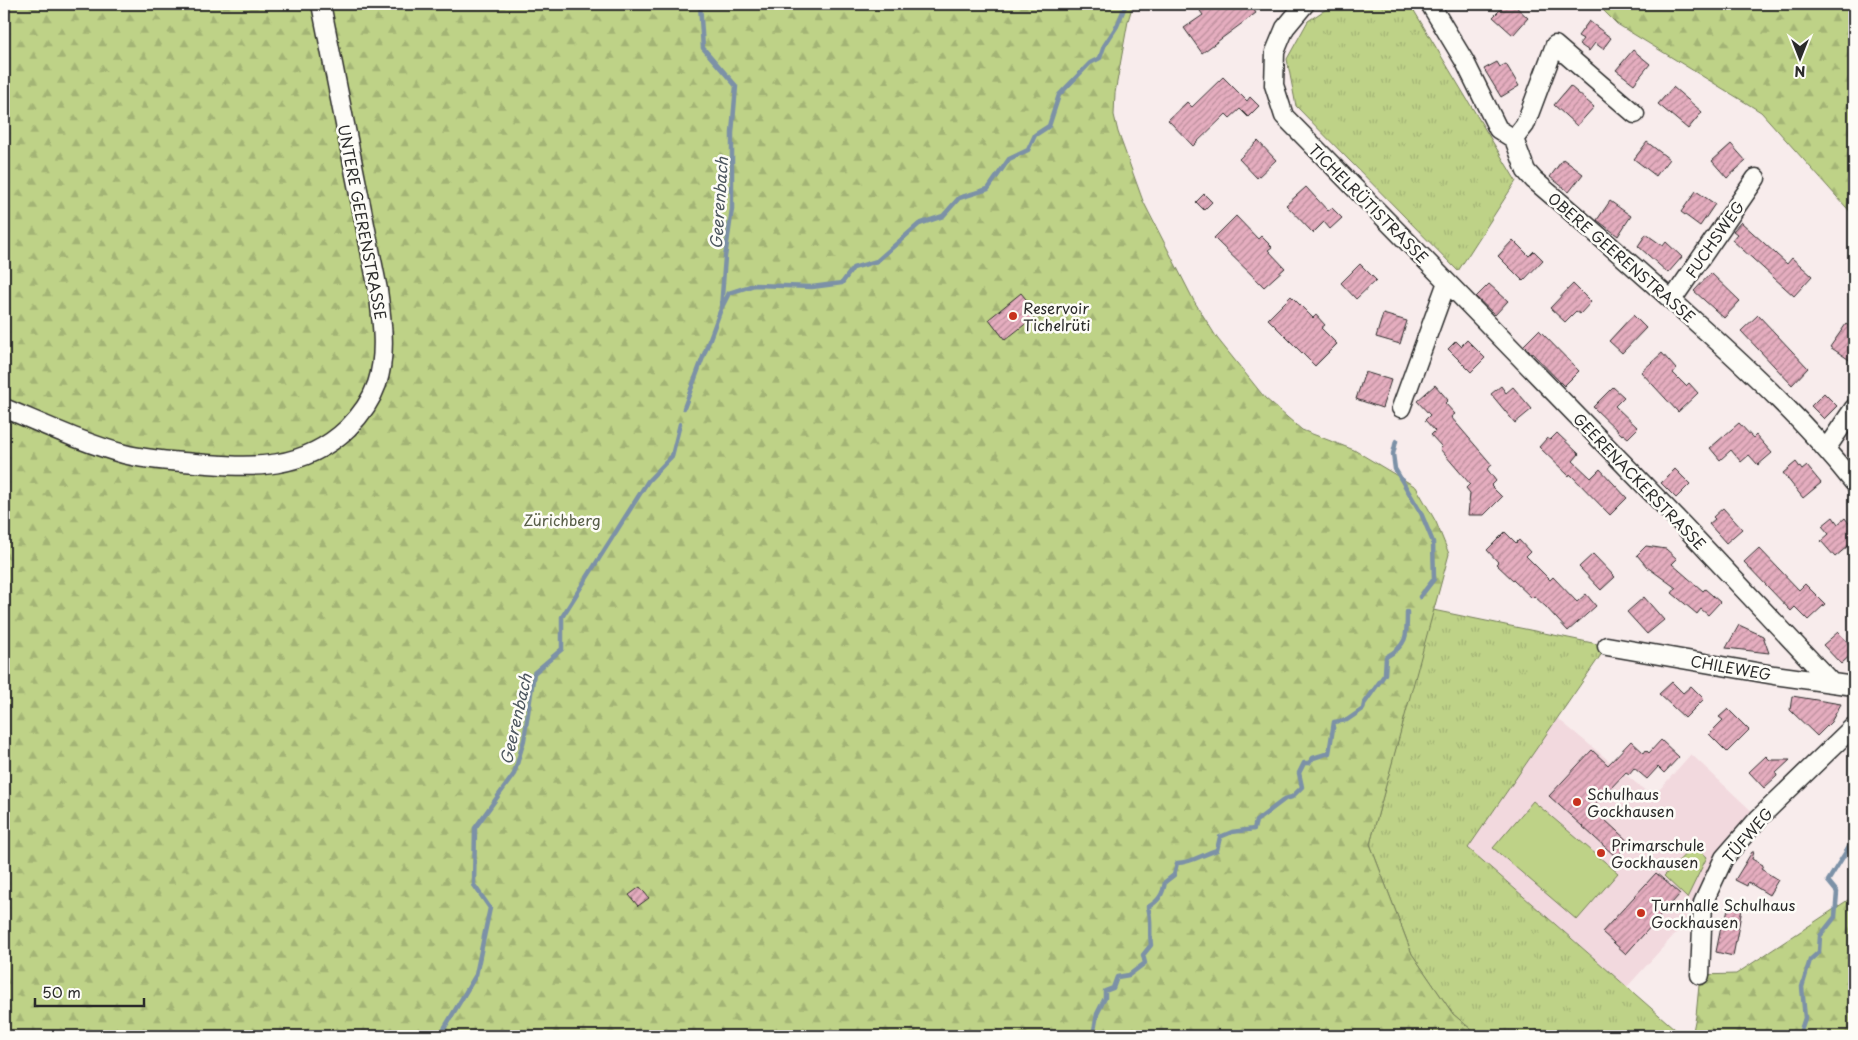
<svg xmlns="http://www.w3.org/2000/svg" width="1858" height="1040" font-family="'Playpen Sans',sans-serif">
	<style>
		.built { fill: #f2d9de }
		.grass { fill: url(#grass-tufts); stroke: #747e59 }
		.forest { fill: url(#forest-firs); stroke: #747e59 }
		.park { fill: #bed287; stroke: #747e59 }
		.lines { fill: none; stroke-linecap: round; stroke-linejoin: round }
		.stream { stroke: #7b91a7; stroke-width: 4.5 }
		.building { fill: url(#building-hatch); stroke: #2b2b2b }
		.minor-casing { stroke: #2b2b2b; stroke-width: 21 }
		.minor { stroke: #fdfcf7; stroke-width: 18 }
		.poi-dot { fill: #c8321e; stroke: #fdfcf7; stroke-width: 2 }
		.labels { text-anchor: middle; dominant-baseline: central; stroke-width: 5; stroke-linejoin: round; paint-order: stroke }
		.street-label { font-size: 15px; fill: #2b2b2b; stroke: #fdfcf7 }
		.poi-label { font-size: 15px; fill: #2b2b2b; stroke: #fdfcf7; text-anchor: start }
		.park-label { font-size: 15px; fill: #575d47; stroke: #fdfcf7 }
		.water-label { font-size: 16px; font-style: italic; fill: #4c565e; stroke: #fdfcf7 }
	</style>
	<defs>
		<pattern id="grass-tufts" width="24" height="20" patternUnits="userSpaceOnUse" patternTransform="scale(1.25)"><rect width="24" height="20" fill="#bed287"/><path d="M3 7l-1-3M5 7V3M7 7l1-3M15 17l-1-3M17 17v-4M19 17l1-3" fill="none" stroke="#a3b475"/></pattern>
		<pattern id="forest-firs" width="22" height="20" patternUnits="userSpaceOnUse" patternTransform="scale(1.25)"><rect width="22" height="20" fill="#bed287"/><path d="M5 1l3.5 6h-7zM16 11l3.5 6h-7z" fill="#a3b475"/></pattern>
		<pattern id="building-hatch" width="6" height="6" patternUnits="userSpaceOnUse" patternTransform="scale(1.25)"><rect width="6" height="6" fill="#e5adbf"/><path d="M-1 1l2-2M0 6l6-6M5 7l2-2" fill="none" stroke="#ba8d9b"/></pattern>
	</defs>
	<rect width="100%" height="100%" fill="#f8ecec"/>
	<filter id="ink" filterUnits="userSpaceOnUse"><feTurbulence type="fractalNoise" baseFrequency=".02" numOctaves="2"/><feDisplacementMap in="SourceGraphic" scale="10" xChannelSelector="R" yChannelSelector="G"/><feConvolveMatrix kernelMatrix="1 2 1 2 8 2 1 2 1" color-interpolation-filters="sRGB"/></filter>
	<g filter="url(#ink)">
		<path class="built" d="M1557 718 1653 797 1691 754 1759 818 1703 903 1627 987 1468 848Z"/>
		<path class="grass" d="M1334 4H1410L1516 181 1458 271 1296 106 1287 59 1308 21Z
			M1433 610 1607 646 1468 848 1683 1036H1479L1453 1014 1412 954 1370 844Z"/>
		<path class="forest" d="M4 4H1133L1128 21 1115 93 1114 115 1118 132 1143 201 1194 301 1217 338 1265 398 1302 430 1354 450 1416 487 1436 522 1449 554 1370 844 1412 954 1453 1014 1479 1036H4Z
			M1597 4H1854V216L1761 112 1617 24Z
			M1854 896V940L1850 1036H1692L1696 1016 1700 975 1736 974Z"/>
		<path class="park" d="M1533 801 1618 873 1577 920 1493 848Z
			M1694 845 1707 857 1687 898 1664 876Z"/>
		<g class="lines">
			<path class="stream" d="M721 309 729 293 754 285 812 287 842 283 853 268 877 261 919 224 943 216 959 198 988 189 1009 159 1028 150 1035 135 1049 126 1059 95 1090 63 1100 58 1104 46 1117 26 1126 4
				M684 408 721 309 725 257 732 209V133L736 86 703 48 700 4
				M1396 441 1393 454 1395 469 1421 513 1433 542 1434 579 1420 597
				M442 1036 445 1027 476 975 490 908 474 885 475 828 514 774 524 740 534 673 562 649V617L648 481 672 456 680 424
				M1093 1036 1097 1014 1105 998V991L1113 988 1117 977 1129 975 1145 963 1143 955 1151 945C1149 932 1152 919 1148 907 1159 901 1163 894 1165 882L1174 875 1177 863C1192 863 1203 854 1217 850L1220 837 1232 832 1254 829 1256 821 1285 799 1292 797 1302 787 1299 773 1304 763H1309L1313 758 1329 753 1334 722 1347 720 1363 709 1364 704 1385 674 1386 657C1408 645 1407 635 1407 612
				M1799 1036 1805 1018 1802 987 1810 960 1819 952 1820 936 1835 917 1837 892 1828 881 1854 839"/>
		</g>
		<path class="building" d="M1210 4H1250L1256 13 1202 53 1184 28 1203 15 1200 11Z
			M1506 4H1513L1528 18 1513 35 1493 17Z
			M1589 21 1611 38 1603 49 1595 43 1589 51 1579 44 1583 39 1578 36Z
			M1633 50 1650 64 1634 84 1616 70Z
			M1497 62 1500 67 1506 64 1519 86 1501 97 1484 69Z
			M1223 77 1247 101 1250 97 1259 106 1248 117 1240 109 1230 118 1226 114 1193 146 1168 120 1187 102 1192 107Z
			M1570 86 1594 107 1577 126 1554 105Z
			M1673 87 1702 112 1688 129 1658 104Z
			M1258 141 1276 160 1257 178 1239 159Z
			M1647 142 1669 159 1656 176 1634 159Z
			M1731 144 1746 161 1727 178 1712 161Z
			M1563 159 1583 174 1569 192 1550 177Z
			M1306 187 1328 211 1332 208 1342 218 1330 229 1324 222 1313 233 1286 205Z
			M1696 191 1715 204 1700 226 1681 212Z
			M1204 194 1212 202 1204 210 1196 202Z
			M1610 201 1631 216 1618 236 1597 220Z
			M1236 216 1258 239 1261 236 1272 247 1268 250 1285 268 1264 287 1214 238Z
			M1741 222 1787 264 1792 258 1812 276 1794 296 1732 240 1737 234 1733 231Z
			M1646 234 1663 246 1666 242 1682 257 1668 273 1638 246Z
			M1513 240 1529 256 1534 251 1543 260 1523 281 1498 256Z
			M1360 264 1376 280 1356 299 1341 283Z
			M1711 273 1740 301 1724 318 1694 291Z
			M1489 284 1508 301 1495 315 1476 297Z
			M1573 284 1591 302 1580 314 1576 311 1565 322 1550 308Z
			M1021 293 1038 314 1005 340 989 319Z
			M1291 296 1313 318 1316 315 1325 325 1321 328 1337 344 1315 366 1268 319Z
			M1383 314 1407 321 1400 344 1376 337Z
			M1633 315 1646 328 1622 353 1609 341Z
			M1758 315 1808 368 1792 385 1741 331Z
			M1846 324 1854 330V363L1830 347Z
			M1539 330 1579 371 1564 386 1524 345Z
			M1467 340 1485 358 1471 372 1448 349 1456 341 1461 346Z
			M1662 353 1676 369 1673 373 1686 386 1689 383 1698 393 1678 412 1641 372Z
			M1365 372 1391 380 1382 408 1356 399Z
			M1435 385 1448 400 1445 403 1455 414 1451 417 1492 465 1487 469 1496 481 1491 486 1502 497 1484 515H1468L1470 493 1466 488 1470 484 1440 449 1442 447 1431 435 1435 431 1425 420 1430 415 1417 401Z
			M1501 386 1506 393 1513 387 1532 409 1515 423 1491 394Z
			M1613 387 1624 397 1615 406 1638 428 1628 438 1623 434 1622 435 1593 407Z
			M1824 393 1837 406 1824 419 1811 406Z
			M1739 423 1753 438 1756 435 1772 453 1758 465 1749 455 1741 462 1731 450 1720 460 1710 448Z
			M1557 433 1579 454 1573 461 1591 478 1600 469 1627 498 1610 515 1570 474 1569 476 1539 447 1547 438 1550 440Z
			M1796 462 1802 470 1807 466 1821 483 1803 498 1783 473Z
			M1675 469 1690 484 1676 498 1661 483Z
			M1723 508 1742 529 1726 543 1709 524 1715 519 1713 517Z
			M1833 517 1838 524 1845 518 1854 530V541L1835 557 1821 541 1829 534 1822 526Z
			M1505 532 1516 543 1519 540 1530 552 1526 556 1550 580 1553 577 1577 602 1586 594 1596 606 1568 631 1546 607 1534 596 1532 598 1496 564 1498 562 1487 550Z
			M1646 546 1666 549 1677 559 1672 564 1703 591 1705 589 1720 602 1708 615 1701 609 1697 614 1672 593 1676 588 1647 567 1637 555Z
			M1759 548 1799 590 1805 584 1825 604 1808 620 1795 607 1791 611 1744 562Z
			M1593 554 1615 577 1601 590 1579 567Z
			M1644 597 1664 620 1647 634 1627 612Z
			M1739 625 1763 636 1769 653 1726 648Z
			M1838 632 1854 649V652L1841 664 1823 645Z
			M1672 682 1683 693 1691 686 1704 699 1685 718 1659 694Z
			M1792 696 1841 704 1831 722 1817 736 1790 710Z
			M1728 709 1749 730 1727 752 1709 734 1723 720 1719 717Z
			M1661 740 1679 757 1664 773 1658 767 1647 779 1634 768 1629 774 1626 772 1592 808 1630 843 1616 857 1549 796 1592 750 1608 765 1631 741 1644 753 1646 750 1649 753Z
			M1766 756 1770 760H1790L1776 773 1777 776 1764 788 1749 772Z
			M1752 852H1754L1752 859 1763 865 1761 869 1778 880 1769 895 1748 882 1747 886 1735 880Z
			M1656 873 1680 894 1626 954 1602 932Z
			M640 887 649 898 638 906 629 895Z
			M1730 901 1743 904 1733 956 1716 952 1723 917 1726 918Z"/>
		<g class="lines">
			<defs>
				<path id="minor" d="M1305 4 1285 28 1275 52 1274 85 1284 116 1447 282 1401 408
					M1430 4 1465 62 1498 129 1514 139 1526 171 1534 180C1589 227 1644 275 1697 323 1753 373 1808 425 1854 483
					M1514 139 1525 125 1555 45 1635 114
					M1447 282 1683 525 1830 681
					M1672 300 1756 178
					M4 408C43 424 83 443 124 454 147 460 171 461 195 463 252 468 303 471 348 428 360 416 371 401 377 384 387 353 382 322 378 290L321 4
					M1826 449 1854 408
					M1607 646 1774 675 1854 686
					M1700 975 1703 903 1724 858 1759 818 1854 726"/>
			</defs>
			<use href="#minor" class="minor-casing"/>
			<use href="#minor" class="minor"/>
		</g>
	</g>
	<g class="poi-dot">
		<circle cx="1013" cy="316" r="5"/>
		<circle cx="1577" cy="802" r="5"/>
		<circle cx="1601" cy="853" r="5"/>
		<circle cx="1641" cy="913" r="5"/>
	</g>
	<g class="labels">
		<g class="street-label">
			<text transform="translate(1369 203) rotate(45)">TICHELRÜTISTRASSE</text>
			<text transform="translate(363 222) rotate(79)">UNTERE GEERENSTRASSE</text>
			<text transform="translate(1714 239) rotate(-55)">FUCHSWEG</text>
			<text transform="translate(1622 257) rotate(41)">OBERE GEERENSTRASSE</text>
			<text transform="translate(1640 481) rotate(46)">GEERENACKERSTRASSE</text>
			<text transform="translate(1731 667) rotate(10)">CHILEWEG</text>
			<text transform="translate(1747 835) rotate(-49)">TÜFWEG</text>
		</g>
		<g class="poi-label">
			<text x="1023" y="307">Reservoir<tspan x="1023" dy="17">Tichelrüti</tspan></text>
			<text x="1587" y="793">Schulhaus<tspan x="1587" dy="17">Gockhausen</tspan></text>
			<text x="1611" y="844">Primarschule<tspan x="1611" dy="17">Gockhausen</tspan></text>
			<text x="1651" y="904">Turnhalle Schulhaus<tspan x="1651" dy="17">Gockhausen</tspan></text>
		</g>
		<g class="park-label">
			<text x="562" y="519">Zürichberg</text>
		</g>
		<g class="water-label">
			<text transform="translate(718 203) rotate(-86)">Geerenbach</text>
			<text transform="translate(515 719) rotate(-77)">Geerenbach</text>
		</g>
	</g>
	<rect width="1858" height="1040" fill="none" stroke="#fdfcf7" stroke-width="20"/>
	<rect x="10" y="10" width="1838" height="1020" fill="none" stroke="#2b2b2b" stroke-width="2" filter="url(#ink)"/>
	<g transform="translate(1800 58) rotate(180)" stroke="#fdfcf7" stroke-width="4" paint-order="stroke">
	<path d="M0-4L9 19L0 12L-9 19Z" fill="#2b2b2b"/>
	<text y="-8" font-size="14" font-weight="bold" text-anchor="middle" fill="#2b2b2b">N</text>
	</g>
	<path d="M35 998v8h109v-8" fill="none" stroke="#2b2b2b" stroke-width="2.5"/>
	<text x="42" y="998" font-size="15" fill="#2b2b2b" stroke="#fdfcf7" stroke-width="4" paint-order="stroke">50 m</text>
</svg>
